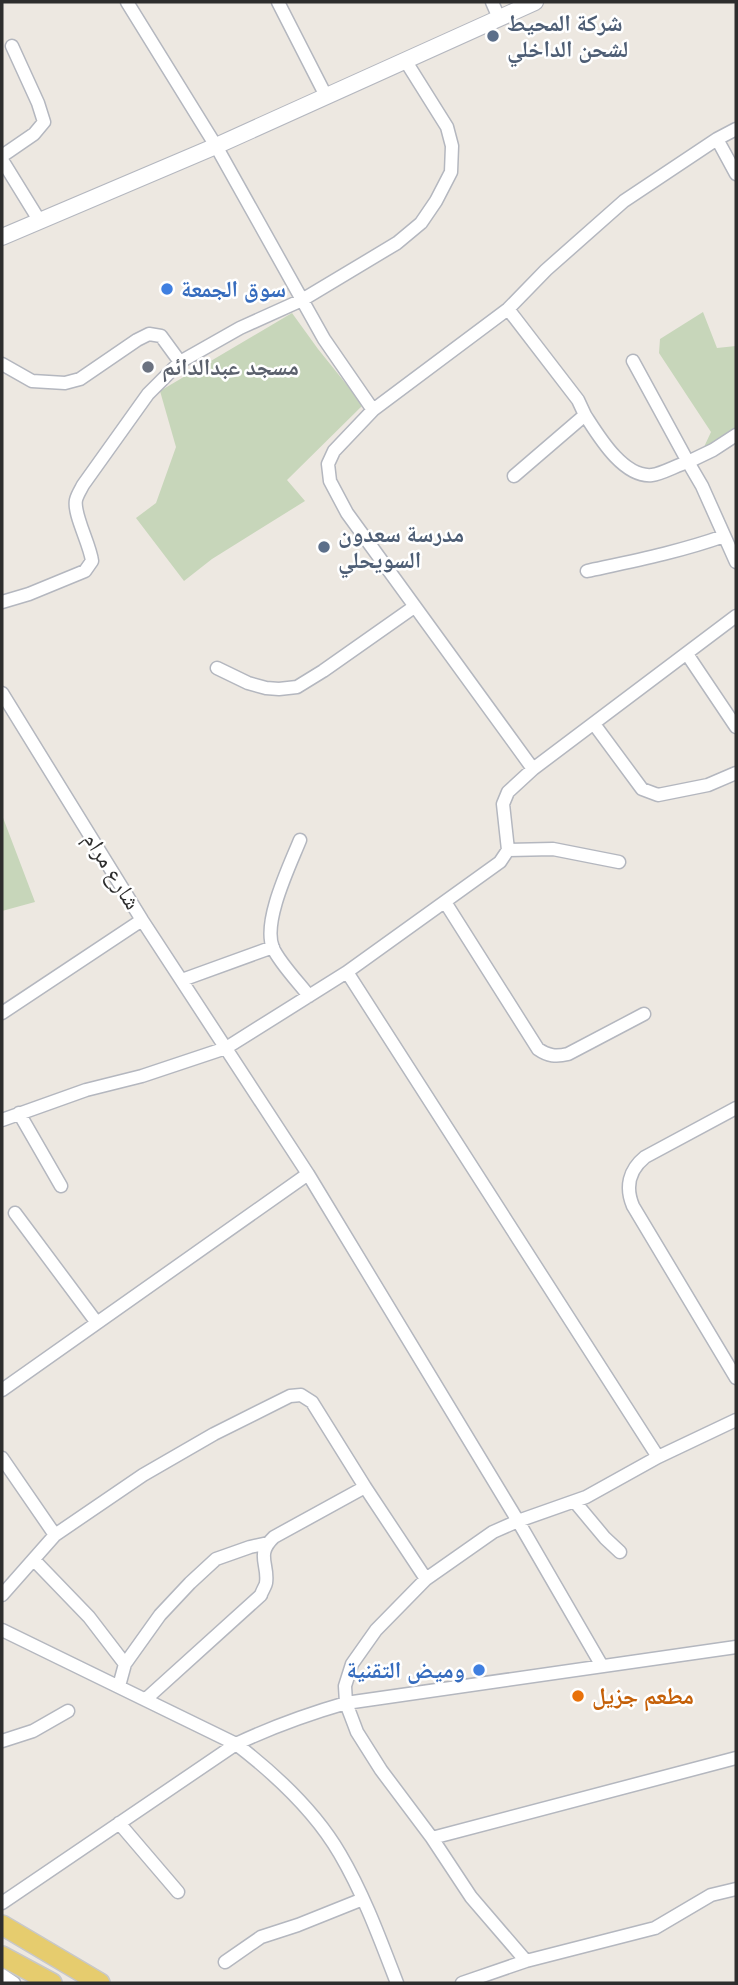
<svg xmlns="http://www.w3.org/2000/svg" width="738" height="1985" font-family="Roboto,'Noto Naskh Arabic',sans-serif">
	<style>
		.cemetery { fill: #c7d6ba }
		.lines { fill: none; stroke-linecap: round; stroke-linejoin: round }
		.minor-casing { stroke: #b4b7bf; stroke-width: 15 }
		.tertiary-casing { stroke: #b4b7bf; stroke-width: 18 }
		.primary-casing { stroke: #c8c8c8; stroke-width: 22 }
		.minor { stroke: #fff; stroke-width: 12 }
		.tertiary { stroke: #fff; stroke-width: 16 }
		.primary { stroke: #e6cc6e; stroke-width: 19 }
		.service-dot { fill: #5c6f8a; stroke: #fff; stroke-width: 2.5 }
		.shop-dot { fill: #3f7fe0; stroke: #fff; stroke-width: 2.5 }
		.worship-dot { fill: #6b7280; stroke: #fff; stroke-width: 2.5 }
		.food-dot { fill: #e8710a; stroke: #fff; stroke-width: 2.5 }
		.labels { text-anchor: middle; dominant-baseline: central; stroke-width: 5; stroke-linejoin: round; paint-order: stroke }
		.service-label { font-size: 23px; font-weight: bold; fill: #4e5e75; stroke: #fff; text-anchor: start }
		.shop-label { font-size: 23px; font-weight: bold; fill: #366cbe; stroke: #fff; text-anchor: start }
		.worship-label { font-size: 23px; font-weight: bold; fill: #5b616d; stroke: #fff; text-anchor: start }
		.street-label { font-size: 23px; fill: #2d2d2d; stroke: #fff }
		.food-label { font-size: 23px; font-weight: bold; fill: #c56008; stroke: #fff; text-anchor: start }
	</style>
	<rect width="100%" height="100%" fill="#ede8e1"/>
	<path class="cemetery" d="M703 312 717 348 736 346V439L715 455 704 447 711 432 659 353 660 339Z
		M292 313 318 349 363 405 287 480 305 501 212 559 184 581 136 518 156 503 176 447 160 391Z
		M2 815 35 902 2 911Z"/>
	<g class="lines">
		<defs>
			<path id="minor" d="M127 2 216 146 324 339 373 410
				M278 2 326 96
				M492 2 499 18
				M717 139 736 174
				M2 156 34 134 44 122 38 103 12 46
				M2 160 39 220
				M508 309 578 400 585 415 514 476
				M2 364 32 381 65 383 80 379 137 340 149 334 161 336 180 362
				M585 415C598 435 623 478 652 475 662 474 677 465 688 462L633 361
				M736 435 713 450 688 462 702 486 736 562
				M587 571C633 561 679 552 724 536
				M2 602 29 594 85 571 92 561C90 544 73 514 76 500 77 495 81 489 83 485L148 394 180 362 240 328 302 300 397 243 421 223 436 201 451 172 452 146 447 127 405 60
				M687 654 736 727
				M217 668 248 683 266 688 279 689 297 687 323 671 414 607
				M2 693 142 920 308 1174 518 1521 602 1666
				M594 724 642 789 658 795 708 785 736 773
				M533 769 347 513 330 481 328 464 334 451 373 410 508 309 546 270 624 201 717 139 736 129
				M300 840C290 865 262 922 273 948 279 962 299 983 309 996
				M508 850 553 849 619 862
				M445 902 538 1049C548 1056 556 1057 568 1054L644 1014
				M347 972 658 1457
				M182 980 273 947
				M2 1013 142 920
				M736 1108 645 1157C629 1170 625 1187 633 1206L736 1378
				M19 1113 61 1186
				M2 1120 86 1090 142 1076 226 1048 347 972 500 862 508 850 503 804 508 792 533 769 736 616
				M15 1213 97 1323
				M2 1390 308 1174
				M736 1420 658 1457 586 1497 518 1521 493 1532 426 1579 376 1630 352 1664 345 1686 346 1703 357 1732 381 1770 432 1838 736 1758
				M2 1458 55 1535
				M575 1502 605 1538 620 1552
				M34 1560 89 1617 125 1664
				M2 1595 55 1535 143 1475 214 1434 290 1396 301 1395 312 1402 365 1487 426 1579
				M2 1630 236 1744C275 1774 315 1811 340 1854 364 1895 380 1939 397 1983
				M119 1686 125 1664 160 1615 190 1583 216 1559 250 1547 268 1543
				M146 1699 261 1595C261 1593 266 1585 266 1583 269 1564 255 1555 274 1537L365 1487
				M2 1741 33 1731 68 1711
				M119 1823 178 1892
				M432 1838 471 1897 526 1961
				M2 1903 236 1744C272 1727 308 1714 346 1703L736 1647
				M225 1962 261 1937 298 1925 363 1899
				M2 1975 14 1983
				M462 1983 526 1961 655 1928 711 1895 736 1889"/>
			<path id="tertiary" d="M2 237 216 146 535 2"/>
			<path id="primary" d="M2 1925 100 1983
				M2 1956 52 1983"/>
		</defs>
		<use href="#minor" class="minor-casing"/>
		<use href="#tertiary" class="tertiary-casing"/>
		<use href="#primary" class="primary-casing"/>
		<use href="#minor" class="minor"/>
		<use href="#tertiary" class="tertiary"/>
		<use href="#primary" class="primary"/>
	</g>
	<g class="service-dot">
		<circle cx="493" cy="36" r="7"/>
		<circle cx="324" cy="547" r="7"/>
	</g>
	<g class="shop-dot">
		<circle cx="167" cy="289" r="7"/>
		<circle cx="479" cy="1670" r="7"/>
	</g>
	<circle class="worship-dot" cx="148" cy="367" r="7"/>
	<circle class="food-dot" cx="578" cy="1696" r="7"/>
	<g class="labels">
		<g class="service-label">
			<text x="507" y="23">شركة المحيط<tspan x="507" dy="26">لشحن الداخلي</tspan></text>
			<text x="338" y="534">مدرسة سعدون<tspan x="338" dy="26">السويحلي</tspan></text>
		</g>
		<g class="shop-label">
			<text x="181" y="289">سوق الجمعة</text>
			<text x="465" y="1670" text-anchor="end">وميض التقنية</text>
		</g>
		<g class="worship-label">
			<text x="162" y="367">مسجد عبدالدائم</text>
		</g>
		<g class="street-label">
			<text transform="translate(112 871) rotate(58)">شارع مرام</text>
		</g>
		<g class="food-label">
			<text x="592" y="1696">مطعم جزيل</text>
		</g>
	</g>
	<rect width="738" height="1985" fill="none" stroke="#2d2d2d" stroke-width="7"/>
</svg>
